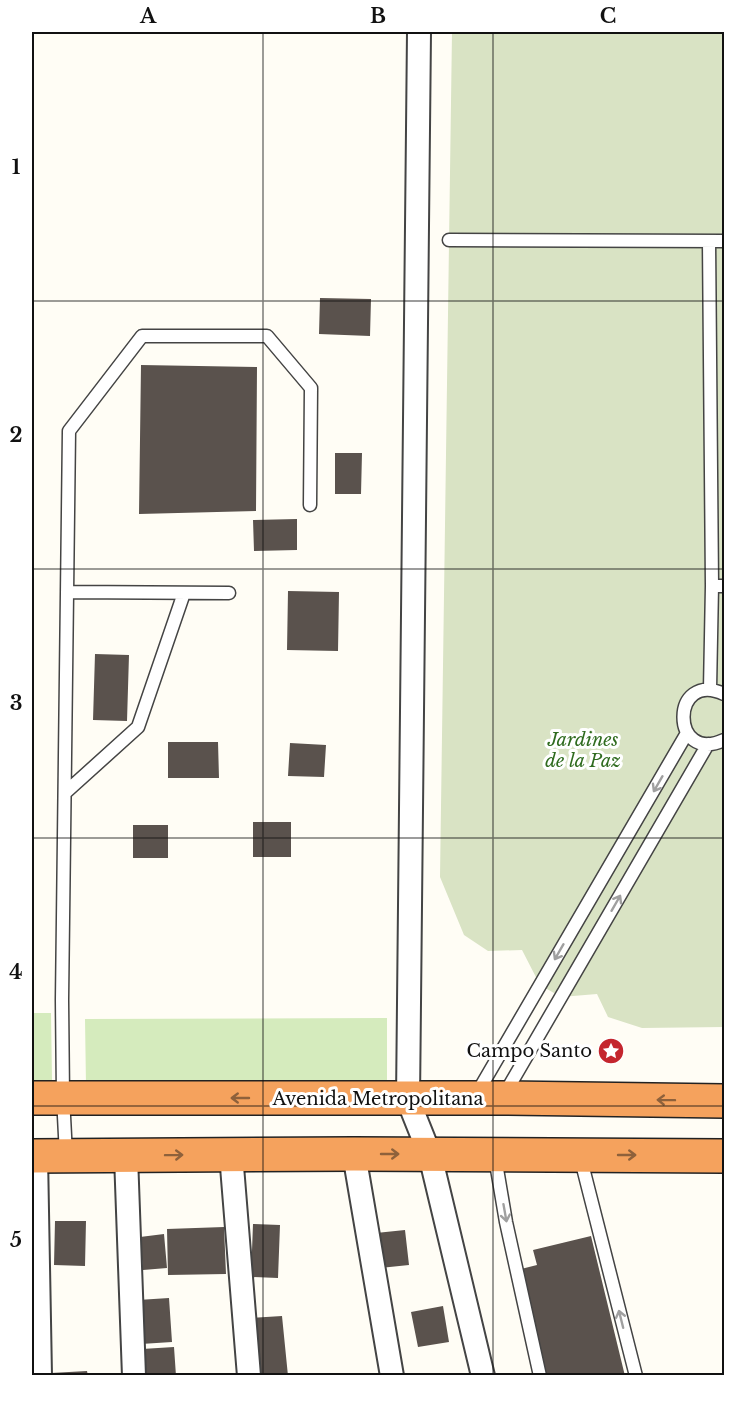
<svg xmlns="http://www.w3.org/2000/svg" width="756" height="1407" font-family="'Libre Baskerville',serif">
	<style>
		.green { fill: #d5ebbd }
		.cemetery { fill: #d9e3c4 }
		.building { fill: #5a524d }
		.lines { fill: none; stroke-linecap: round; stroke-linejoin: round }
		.lane-casing { stroke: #444; stroke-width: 15 }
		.street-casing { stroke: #444; stroke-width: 26 }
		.highway-casing { stroke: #222; stroke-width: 36 }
		.lane { stroke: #fff; stroke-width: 12 }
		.street { stroke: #fff; stroke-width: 22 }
		.highway { stroke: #f5a25d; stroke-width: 33 }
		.oneway { stroke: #a0a0a0 }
		.oneway2 { stroke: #8e613b }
		.grid { fill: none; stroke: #111; stroke-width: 1.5; stroke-opacity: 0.55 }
		.labels { text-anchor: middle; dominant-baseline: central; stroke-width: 6; stroke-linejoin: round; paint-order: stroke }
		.park-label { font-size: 18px; font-style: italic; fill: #2f6b1f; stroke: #fff }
		.poi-label { font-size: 18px; fill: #111; stroke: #fff; text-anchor: end }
		.street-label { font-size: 18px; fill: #111; stroke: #fff }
		.neatline { fill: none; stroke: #111; stroke-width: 2 }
		.grid-label { font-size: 20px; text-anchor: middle; font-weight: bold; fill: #111 }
	</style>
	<rect width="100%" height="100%" fill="#fffdf5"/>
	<path class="green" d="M32 1013H51L52 1080H32Z
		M387 1018V1084L86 1086 85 1019Z"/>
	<path class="cemetery" d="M452 32H724V1027L642 1028 608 1017 597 994 561 997 540 985 522 950 488 951 464 935 440 877Z"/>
	<path class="building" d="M320 298 371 299 370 336 319 334Z
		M141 365 257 367 256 511 139 514Z
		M335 453H362L361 494H335Z
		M297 519V550L254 551 253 520Z
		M288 591 339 592 338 651 287 650Z
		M95 654 129 655 127 721 93 720Z
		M168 742H218L219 778H168Z
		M290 743 326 745 324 777 288 776Z
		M253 822H291V857H253Z
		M133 825H168V858H133Z
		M55 1221H86L85 1266 54 1265Z
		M253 1224 280 1225 278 1278 251 1277Z
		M224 1227 226 1274 168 1275 167 1229Z
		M405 1230 409 1265 380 1268 376 1233Z
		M164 1234 167 1268 143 1270 140 1237Z
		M591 1236 625 1376H546L521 1269 537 1265 533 1250Z
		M169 1298 172 1342 141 1344 138 1300Z
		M443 1306 449 1342 418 1347 411 1312Z
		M282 1316 288 1376H258L252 1318Z
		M174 1347 176 1376H144L142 1349Z
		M87 1371 88 1376H51V1373Z"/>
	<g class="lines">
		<defs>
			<path id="lane" d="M449 240 724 241
				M709 241 712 586 710 689
				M712 586H724
				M67 592 229 593
				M724 694C670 669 670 765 724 740
				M66 792 138 727 184 593
				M476 1095 687 733
				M504 1095 708 744
				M66 1155 63 1097 62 1000 69 431 142 336H267L311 388 310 505
				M580 1156 636 1376
				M495 1157 506 1222 540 1376"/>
			<path id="street" d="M419 32 408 1100 430 1155 483 1376
				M231 1154 249 1376
				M354 1154 392 1376
				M36 1156 40 1376
				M126 1156 134 1376"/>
			<path id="highway" d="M32 1098H502L724 1101
				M32 1156 354 1154 724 1156"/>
		</defs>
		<use href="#lane" class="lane-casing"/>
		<use href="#street" class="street-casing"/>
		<use href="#highway" class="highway-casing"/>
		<use href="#lane" class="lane"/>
		<use href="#street" class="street"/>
		<use href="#highway" class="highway"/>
	</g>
	<defs><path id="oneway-shaft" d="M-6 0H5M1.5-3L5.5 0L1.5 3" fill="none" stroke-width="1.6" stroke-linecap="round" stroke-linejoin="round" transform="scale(1.5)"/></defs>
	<g class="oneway">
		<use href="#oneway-shaft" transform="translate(658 784) rotate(120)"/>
		<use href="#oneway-shaft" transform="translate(616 903) rotate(-60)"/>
		<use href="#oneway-shaft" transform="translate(559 952) rotate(120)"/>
		<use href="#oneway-shaft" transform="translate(505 1213) rotate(80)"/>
		<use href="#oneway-shaft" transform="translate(621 1319) rotate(-104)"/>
	</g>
	<g class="oneway2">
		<use href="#oneway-shaft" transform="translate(240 1098) rotate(-180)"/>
		<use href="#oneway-shaft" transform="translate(666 1100) rotate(-179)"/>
		<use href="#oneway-shaft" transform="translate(390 1154)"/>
		<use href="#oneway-shaft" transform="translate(174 1155) rotate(-1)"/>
		<use href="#oneway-shaft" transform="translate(627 1155)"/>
	</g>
	<path class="grid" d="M263 32V1376M493 32V1376M32 301H724M32 569H724M32 838H724M32 1106H724"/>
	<defs>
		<symbol id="sight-disc" viewBox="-11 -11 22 22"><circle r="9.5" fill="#c4262e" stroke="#fff"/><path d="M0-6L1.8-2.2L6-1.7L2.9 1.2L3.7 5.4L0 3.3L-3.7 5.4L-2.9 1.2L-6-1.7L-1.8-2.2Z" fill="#fff"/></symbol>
	</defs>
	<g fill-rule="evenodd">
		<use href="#sight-disc" x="596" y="1036" width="30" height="30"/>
	</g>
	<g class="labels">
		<g class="park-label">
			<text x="583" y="740">Jardines<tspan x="583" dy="21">de la Paz</tspan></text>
		</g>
		<g class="poi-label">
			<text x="592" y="1051">Campo Santo</text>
		</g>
		<g class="street-label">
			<text x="378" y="1099">Avenida Metropolitana</text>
		</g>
	</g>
	<rect width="756" height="1407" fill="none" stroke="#ffffff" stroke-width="66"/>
	<rect x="33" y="33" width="690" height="1341" class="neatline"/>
	<g class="grid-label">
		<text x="148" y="23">A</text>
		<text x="378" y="23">B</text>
		<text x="608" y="23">C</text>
		<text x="16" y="174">1</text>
		<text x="16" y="442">2</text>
		<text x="16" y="710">3</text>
		<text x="16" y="979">4</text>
		<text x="16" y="1247">5</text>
	</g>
</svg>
